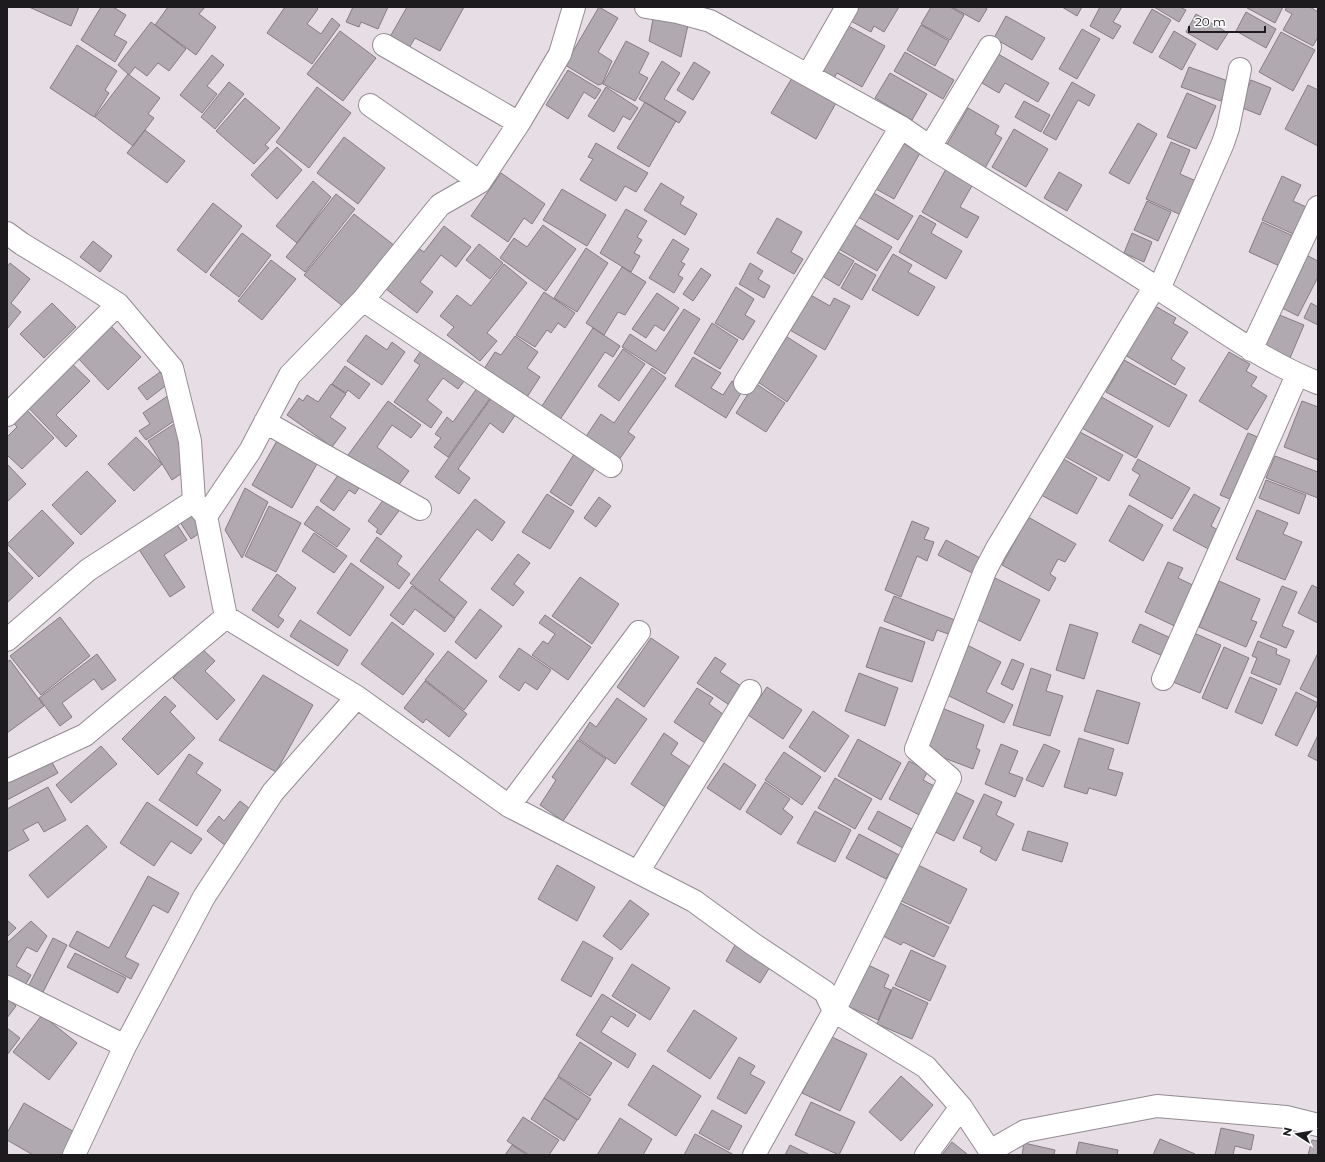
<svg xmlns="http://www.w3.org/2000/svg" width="1325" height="1162" font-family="Montserrat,sans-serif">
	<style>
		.building { fill: #b1a9b0; stroke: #857d83 }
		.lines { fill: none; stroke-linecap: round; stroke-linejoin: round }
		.minor-casing { stroke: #938b91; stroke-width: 24 }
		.minor { stroke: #fff; stroke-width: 22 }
	</style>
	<rect width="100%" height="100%" fill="#e7dee5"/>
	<path class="building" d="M29 7H79L71 26Z
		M101 7H113L126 15 114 35 127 42 115 62 81 40Z
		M168 7H205L199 14 216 27 196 55 155 25Z
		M285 7H316L318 9 307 24 321 34 332 18 340 25 312 64 267 33Z
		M353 7H388L378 29 361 22 359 27 346 22Z
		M407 7H464L440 51 415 38 406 53 387 42Z
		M599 7 618 18 598 52 612 61 602 84 598 85 565 65Z
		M857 7H899L884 32 874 26 871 32 849 20Z
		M931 7H950L964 15 950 40 921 24Z
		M952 7H984L987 9 979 22Z
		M1062 7H1082L1077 16Z
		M1100 7H1122L1113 22 1121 26 1113 39 1090 26Z
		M1154 7H1180L1186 10 1179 22Z
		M1248 7H1283L1275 23 1247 8Z
		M1287 7H1310L1318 12V37L1313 46 1283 30 1292 14 1285 10Z
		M1152 9 1171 20 1152 53 1133 43Z
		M1246 12 1276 29 1266 48 1236 31Z
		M1196 14 1228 33 1217 50 1186 32Z
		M1006 16 1045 38 1032 60 994 38Z
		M653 19 688 25 681 57 649 41Z
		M151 22 186 49 169 71 158 63 147 76 135 67 129 75 118 65Z
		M845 24 885 46 862 87 837 73 834 78 819 69Z
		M921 25 949 41 935 66 907 50Z
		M1082 29 1100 39 1077 79 1059 69Z
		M340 31 376 58 343 101 307 74Z
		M1174 31 1196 44 1182 70 1159 57Z
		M1281 32 1315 50 1293 91 1259 72Z
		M626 41 649 53 639 73 648 78 635 101 603 84Z
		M77 45 117 71 105 90 109 93 94 117 50 88Z
		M905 52 954 80 943 99 894 71Z
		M998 54 1049 83 1038 102 1005 83 999 93 982 83Z
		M212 55 224 65 207 86 217 94 202 113 180 95Z
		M662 61 680 73 664 99 686 112 679 123 639 99Z
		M694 62 710 72 693 100 677 90Z
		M1189 67 1228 81 1221 101 1181 87Z
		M568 70 601 90 595 99 584 92 568 119 546 105Z
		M890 73 927 94 912 120 875 98Z
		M128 74 160 98 148 114 154 118 133 146 95 117Z
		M792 78 836 103 816 139 771 113Z
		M1251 80 1271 88 1260 115 1240 107Z
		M229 82 244 94 215 129 201 117Z
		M1072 82 1095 95 1089 106 1078 100 1056 140 1043 133Z
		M1308 85 1318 90V146L1285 129Z
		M317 87 351 113 309 168 276 142Z
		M606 87 638 108 630 120 623 116 614 132 588 116Z
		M1187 93 1216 106 1196 149 1167 137Z
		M245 98 280 128 265 145 269 148 254 164 216 131Z
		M1024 101 1050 115 1041 132 1015 117Z
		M645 102 676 121 649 167 617 148Z
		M968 108 999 126 995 134 1002 138 985 168 946 146Z
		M1138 123 1157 134 1129 184 1109 173Z
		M1014 129 1048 149 1026 187 992 167Z
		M145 130 185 161 167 183 127 153Z
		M344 137 385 168 358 204 317 173Z
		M901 142 920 153 894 199 874 188Z
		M1171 142 1190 150 1180 174 1196 181 1181 215 1146 199Z
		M596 143 648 173 636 192 625 186 616 201 580 180 593 159 588 157Z
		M277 147 302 170 277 199 251 175Z
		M946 169 973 184 960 207 979 217 967 238 922 212Z
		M1059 172 1082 185 1067 211 1044 198Z
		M501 173 545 204 532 224 524 218 508 242 471 216Z
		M1282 176 1301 185 1293 201 1313 210 1300 237 1262 220Z
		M313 181 331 197 297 243 276 226Z
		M661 183 684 197 680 204 697 214 685 235 644 210Z
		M562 189 606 215 587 246 543 220Z
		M872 192 913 216 898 240 858 217Z
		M336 194 355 209 305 272 286 257Z
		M1147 201 1171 212 1158 241 1134 230Z
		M213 203 242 226 206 273 177 250Z
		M626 209 647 221 637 237 642 240 634 253 640 256 631 272 600 253Z
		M354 214 395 246 345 308 304 275Z
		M920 215 936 224 931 233 962 251 946 279 899 252Z
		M777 218 802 232 791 252 803 259 794 274 757 253Z
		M1262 222 1300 239 1286 269 1249 252Z
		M851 223 892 247 877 271 837 248Z
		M543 225 576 249 546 291 500 258 514 238 527 247Z
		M444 226 471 247 456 267 441 255 420 282 433 292 417 313 386 289 418 248 424 252Z
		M242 233 271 255 239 297 210 275Z
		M1132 233 1152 242 1144 262 1124 253Z
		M673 239 689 249 681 262 685 264 678 275 683 278 674 293 649 278Z
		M93 241 112 256 100 272 80 257Z
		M479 244 503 263 490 279 466 260Z
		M586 248 608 263 577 312 554 298Z
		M833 249 854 261 839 286 819 274Z
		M893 254 912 265 908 272 935 287 918 316 872 290Z
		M1304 254 1318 261V277L1298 316 1278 306Z
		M271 260 296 279 262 320 238 301Z
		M10 263 30 279 11 303 21 312 7 329V267Z
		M750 263 763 271 758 279 770 286 764 298 739 284Z
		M855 263 876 275 862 300 841 288Z
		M504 264 527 283 487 333 497 341 480 361 447 335 454 327 440 316 457 295 471 306Z
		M622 267 646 282 625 315 618 312 604 335 586 323Z
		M701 268 711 275 693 301 683 294Z
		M736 287 754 299 745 315 755 321 743 340 715 323Z
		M544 292 575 313 565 328 558 323 551 333 547 330 535 347 516 335Z
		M657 293 679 308 664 331 655 325 646 338 632 329Z
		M807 293 830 306 834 298 850 306 825 350 788 329Z
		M52 303 76 327 44 358 20 334Z
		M1311 303 1318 307V325L1304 318Z
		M1155 306 1176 318 1173 323 1188 332 1171 359 1185 368 1175 385 1125 355Z
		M684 309 700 319 665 374 622 347 630 334 656 351Z
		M1277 314 1304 325 1287 365 1260 353Z
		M712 323 738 340 720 369 694 353Z
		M109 324 141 357 108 390 76 356Z
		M593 328 620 346 613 357 605 352 559 421 540 409Z
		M366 335 387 350 392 342 405 352 382 385 347 361Z
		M784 335 817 356 787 402 755 380Z
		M515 336 538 352 527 368 540 377 527 397 484 369 495 352 501 355Z
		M425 345 468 376 458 389 443 378 427 400 442 412 431 428 394 402 420 365 414 361Z
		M623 349 645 364 619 401 598 386Z
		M1229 352 1250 364 1246 371 1257 377 1251 386 1267 396 1247 430 1199 401Z
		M693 357 721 373 711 388 723 395 732 381 744 388 726 418 675 386Z
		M67 359 90 381 56 415 77 436 66 447 23 402Z
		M1124 360 1187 395 1169 427 1106 392Z
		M345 366 370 384 359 399 348 390 346 393 332 384Z
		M652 368 666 378 628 432 635 437 616 464 583 441 601 414 614 423Z
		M160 372 169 383 147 400 138 388Z
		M755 383 785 403 766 432 736 413Z
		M331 384 346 394 330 417 346 428 332 447 287 415 299 398 303 401 307 395 318 402Z
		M480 384 493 394 448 457 434 447 441 438 435 434 447 417 453 422Z
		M169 395 183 415 146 440 139 431 150 424 143 413Z
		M1098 395 1153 426 1136 458 1080 427Z
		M492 397 516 414 503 433 490 423 458 469 470 478 459 494 435 477Z
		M388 401 421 425 411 438 392 425 377 447 409 471 395 490 348 455Z
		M1302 401 1318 407V460L1284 447Z
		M24 407 54 438 22 469 7 455V437L17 427 11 420Z
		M177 422 185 471 172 480 148 441Z
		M1078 431 1123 455 1109 481 1064 456Z
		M1248 433 1265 440 1237 502 1220 495Z
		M136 437 162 464 134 491 108 464Z
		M278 439 318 462 292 508 252 485Z
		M576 451 597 465 571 506 550 492Z
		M1275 456 1318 472V498L1266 478Z
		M1062 458 1097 478 1077 514 1041 495Z
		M1138 459 1190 488 1172 519 1129 495 1140 475 1132 470Z
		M7 464 26 484 7 502Z
		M343 468 363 482 355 494 349 490 334 511 320 501Z
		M87 471 116 501 81 535 52 505Z
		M1266 480 1306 495 1299 514 1259 498Z
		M245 488 268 502 242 558 225 530Z
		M389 492 404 504 381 535 376 532 378 529 368 521Z
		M547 494 574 511 550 549 522 532Z
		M1194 494 1220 508 1211 526 1224 534 1214 552 1173 530Z
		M599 497 611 506 596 527 584 518Z
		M475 499 505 522 492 541 477 529 439 580 467 602 455 618 410 583Z
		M1129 505 1163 525 1143 561 1109 541Z
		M269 506 301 523 276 572 245 556Z
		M317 506 350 529 337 547 304 524Z
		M194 508 207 528 191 539 178 519Z
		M42 510 74 543 39 577 7 544Z
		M1257 510 1288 523 1283 534 1302 542 1285 580 1236 559Z
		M1028 517 1076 544 1065 562 1058 559 1050 574 1056 578 1049 591 1002 565Z
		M912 521 929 528 924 539 934 542 927 561 917 556 901 597 885 590Z
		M176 523 187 540 164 555 185 587 170 597 138 548Z
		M314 533 347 556 334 573 302 551Z
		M377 537 402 556 397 564 410 574 399 589 360 561Z
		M946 540 984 560 976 575 938 555Z
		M7 551 33 578 7 603Z
		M518 554 530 563 514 584 524 592 513 606 491 589Z
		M1168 562 1183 568 1178 578 1201 589 1183 630 1145 612Z
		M351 563 384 587 350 636 317 613Z
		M277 574 296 588 278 616 284 620 278 628 252 610Z
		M580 577 619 604 592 644 552 616Z
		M995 578 1040 600 1020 641 976 619Z
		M1219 581 1260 599 1251 620 1257 622 1246 647 1199 627Z
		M1312 585 1318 588V623L1298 613Z
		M412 586 455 619 445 632 415 609 403 625 390 615Z
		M1282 586 1297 592 1282 626 1294 631 1286 648 1260 637Z
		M894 596 960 622 954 636 937 630 933 641 884 621Z
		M480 609 502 626 476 659 455 642Z
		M545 615 591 647 568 680 532 655 543 641 548 644 555 634 539 623Z
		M60 617 90 656 41 695 10 656Z
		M300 620 348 650 338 666 290 636Z
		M392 622 434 654 403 695 361 664Z
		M1070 624 1098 633 1084 679 1056 670Z
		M1140 624 1175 640 1167 658 1132 642Z
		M880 627 925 642 912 682 866 667Z
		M1194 633 1221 645 1200 693 1173 682Z
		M651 638 679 657 644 707 617 687Z
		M1258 641 1277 649 1276 654 1290 660 1280 685 1251 673 1257 658 1252 656Z
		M967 645 1001 662 986 692 1013 705 1004 723 943 693Z
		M1224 647 1249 658 1227 709 1202 698Z
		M201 648 215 661 205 671 235 700 217 720 173 678Z
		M519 648 551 670 537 690 525 682 519 691 499 677Z
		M448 651 487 681 464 710 425 680Z
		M1318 653V698L1300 689Z
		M97 654 116 680 102 690 94 679 62 703 72 717 60 726 39 698Z
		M715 657 726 664 720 672 747 690 735 709 697 683Z
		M1012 659 1024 664 1013 690 1001 684Z
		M10 660 44 706 7 733V662Z
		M1031 668 1051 675 1046 691 1063 696 1050 736 1013 725Z
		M859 673 898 688 885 726 845 711Z
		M263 675 313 705 276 772 219 740Z
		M1250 677 1277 689 1262 724 1235 712Z
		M425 681 467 714 449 737 426 719 423 723 404 708Z
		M767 687 802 710 783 739 748 715Z
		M697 688 713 698 709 704 727 717 708 745 674 722Z
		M1097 690 1140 703 1128 744 1084 731Z
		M1296 692 1318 703 1297 746 1275 735Z
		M165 696 176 706 170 712 195 738 158 775 122 739Z
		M617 698 647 719 615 764 579 739 590 722 596 727Z
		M942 708 984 725 976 748 980 750 973 769 926 751Z
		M813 711 849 736 825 772 789 747Z
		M664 733 678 743 671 754 695 770 668 809 631 784Z
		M1318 735V761L1308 756Z
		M1079 738 1114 749 1108 769 1123 773 1116 796 1089 788 1087 794 1064 787Z
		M858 739 901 763 881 800 838 776Z
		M578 740 606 759 563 821 540 805 556 780 552 777Z
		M1001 744 1018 751 1009 773 1023 778 1015 797 985 784Z
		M1044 744 1060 751 1043 787 1026 780Z
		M101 746 117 764 71 803 56 785Z
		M784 752 821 777 802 805 765 780Z
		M189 754 203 763 196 773 221 790 197 826 159 800Z
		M48 755 58 773 7 800V777Z
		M909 761 928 771 923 780 938 788 923 817 889 799Z
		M724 763 756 785 740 810 707 788Z
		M835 778 872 799 855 829 818 808Z
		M765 782 790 799 783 809 793 817 781 835 746 812Z
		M48 787 66 820 44 832 38 822 23 830 29 840 7 852V809Z
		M951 790 974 801 954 841 931 830Z
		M984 794 1002 802 996 815 1014 824 996 861 980 852 982 847 963 838Z
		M240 801 254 812 226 846 207 831 219 816 224 821Z
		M147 802 202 839 191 854 171 841 154 866 120 843Z
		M815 811 851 830 835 862 797 843Z
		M878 811 912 829 903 848 868 829Z
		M87 825 107 847 48 898 29 875Z
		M1028 831 1068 843 1062 862 1022 850Z
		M859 834 899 855 886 879 846 858Z
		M914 863 967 889 950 924 897 899Z
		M557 865 595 887 577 921 538 899Z
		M148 876 179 893 168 913 153 905 125 957 139 964 131 979 69 946 77 931 109 948Z
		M630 900 649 914 621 950 603 936Z
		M896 901 949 927 934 957 903 942 901 945 879 934Z
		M7 920 16 928 7 937Z
		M31 921 47 936 37 952 27 947 16 966 31 975 23 989 7 979V943Z
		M53 938 67 945 40 998 26 991Z
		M738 940 773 962 760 983 726 961Z
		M583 941 613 958 591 997 561 980Z
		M911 950 946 966 930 1001 895 985Z
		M75 953 126 978 118 993 67 967Z
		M864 963 889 975 884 987 891 990 878 1020 845 1005Z
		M632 964 670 988 650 1020 612 996Z
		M893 987 928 1003 912 1039 877 1024Z
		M602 994 636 1015 628 1027 611 1016 601 1032 636 1054 628 1068 576 1035Z
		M7 998 16 1006 7 1018Z
		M694 1010 737 1038 710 1079 667 1051Z
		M42 1015 77 1043 49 1080 13 1052Z
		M7 1028 20 1038 7 1055Z
		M830 1036 867 1054 840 1111 802 1093Z
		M580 1042 612 1063 590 1096 558 1076Z
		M739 1057 755 1066 750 1074 765 1082 746 1114 717 1098Z
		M653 1065 701 1096 676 1136 628 1105Z
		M901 1076 933 1105 901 1141 869 1112Z
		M558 1077 591 1099 578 1120 544 1098Z
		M544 1098 577 1120 564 1141 531 1119Z
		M811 1102 855 1122 839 1155 795 1135Z
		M24 1103 76 1133 64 1155H33L7 1140V1133Z
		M712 1110 742 1126 729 1150 699 1133Z
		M523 1117 559 1140 549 1155H529L507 1141Z
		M620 1118 652 1139 643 1155H597Z
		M1221 1128 1254 1135 1251 1150 1235 1146 1233 1155H1215Z
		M695 1134 699 1136 734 1155H684Z
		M1160 1139 1195 1154 1194 1155H1153Z
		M1312 1140 1318 1141V1155H1308Z
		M952 1142 967 1154 966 1155H942Z
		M1079 1142 1118 1150 1117 1155H1076Z
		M1024 1143 1055 1150 1054 1154 1057 1155H1022Z
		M512 1145 527 1155H505Z
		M790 1145 810 1155H785Z"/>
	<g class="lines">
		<defs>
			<path id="minor" d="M646 7 677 12 710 21 901 127 930 147C1005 193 1080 238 1154 286 1208 320 1258 359 1318 383
				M384 45 519 123
				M808 75 847 7
				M370 105 480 182
				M930 147 990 47
				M7 233 22 244 68 272 118 304 172 368 190 441 194 501 206 516 226 617 357 697 509 806 694 901 753 944 825 992 834 1011 926 1067 961 1107 990 1151 996 1155
				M1159 289 1223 143 1228 128 1240 69
				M363 300 611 466
				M1251 350 1318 207
				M745 383 901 127
				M7 415 118 304
				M265 422 420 509
				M206 516 250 451 290 375 363 300 440 205 480 182 519 123 560 54 574 7
				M7 640 88 570 194 501
				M1163 679 1297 375
				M7 771 85 735 226 617
				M509 806 639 632
				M638 872 750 691
				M7 987 125 1046
				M990 1151 1025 1131 1157 1106 1286 1117 1318 1125
				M74 1155 125 1046 204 897 273 792 357 697
				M754 1155 834 1011 950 778 916 749 985 571 996 550 1155 286
				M926 1155 961 1107"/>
		</defs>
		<use href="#minor" class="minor-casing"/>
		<use href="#minor" class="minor"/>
	</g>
	<rect width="1325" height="1162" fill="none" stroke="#1e1b1e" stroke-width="16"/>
	<g transform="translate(1297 1134) rotate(282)" stroke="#ffffff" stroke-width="3" paint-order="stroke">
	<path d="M0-3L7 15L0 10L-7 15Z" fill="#1e1b1e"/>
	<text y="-6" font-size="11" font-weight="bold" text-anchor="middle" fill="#1e1b1e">N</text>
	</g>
	<path d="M1189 26v6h76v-6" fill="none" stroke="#1e1b1e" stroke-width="2"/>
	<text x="1195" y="26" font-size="12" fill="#1e1b1e" stroke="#ffffff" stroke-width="3" paint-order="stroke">20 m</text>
</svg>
